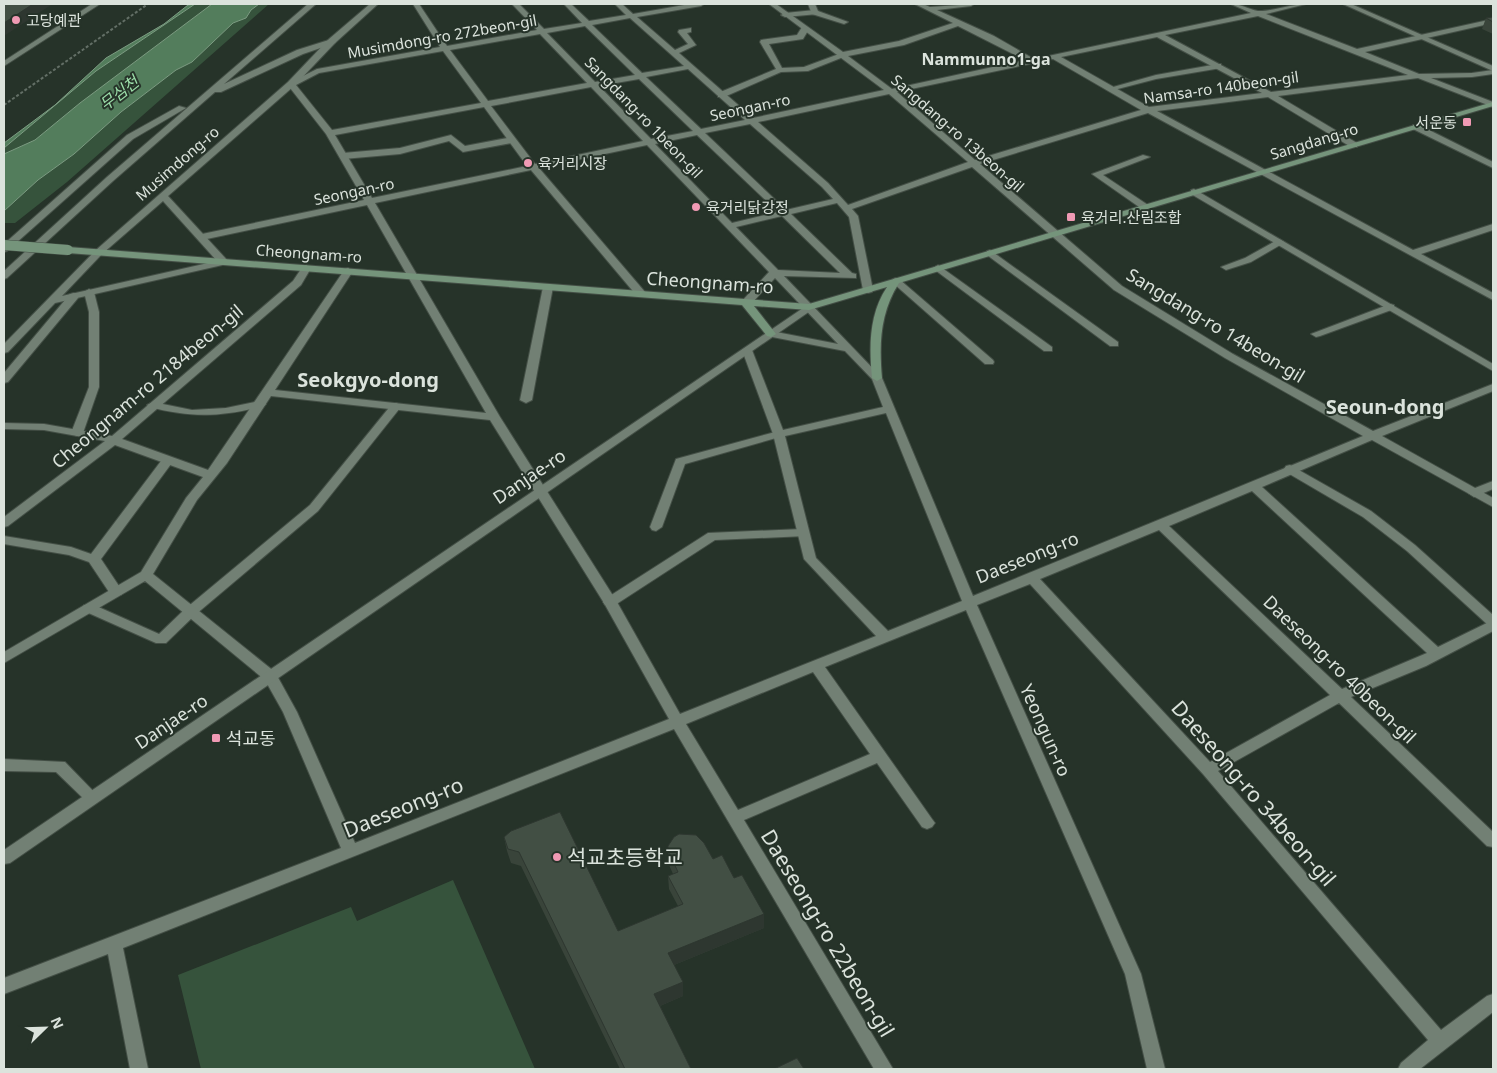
<svg xmlns="http://www.w3.org/2000/svg" width="1497" height="1073" font-family="'Noto Sans','Noto Sans KR',sans-serif">
	<style>
		.green { fill: #36533c }
		.water { fill: #537d5c; stroke: #7c9c82 }
		.lines { fill: none; stroke-linecap: round; stroke-linejoin: round }
		.service-casing { stroke: #444f46; stroke-width: 2 }
		.minor-casing { stroke: #444f46; stroke-width: 2 }
		.tertiary-casing { stroke: #444f46; stroke-width: 2 }
		.secondary-casing { stroke: #444f46; stroke-width: 2 }
		.path { stroke: #636f66; stroke-width: 2; stroke-dasharray: 3 2; stroke-linecap: butt }
		.service { fill: #728074; fill-rule: evenodd }
		.minor { fill: #728074; fill-rule: evenodd }
		.tertiary { fill: #728074; fill-rule: evenodd }
		.secondary { fill: #75947b; fill-rule: evenodd }
		.secondary-bridge-casing { stroke: #444f46; stroke-width: 11; stroke-linecap: butt }
		.secondary-bridge { stroke: #75947b; stroke-width: 10 }
		.wall { fill: #39443a }
		.shaded-wall { fill: #2e3730 }
		.building { fill: #424f44; stroke: #2e3730 }
		.poi-dot { fill: #f09ab4; stroke: #263329; stroke-width: 2 }
		.labels { text-anchor: middle; dominant-baseline: central; stroke-width: 4; stroke-linejoin: round; paint-order: stroke }
		.far-poi-label { font-size: 15px; fill: #dbe3dc; stroke: #263329; text-anchor: start }
		.far-street-label { font-size: 15px; fill: #dbe3dc; stroke: #263329 }
		.far-quarter-label { font-size: 16px; font-weight: bold; fill: #dbe3dc; stroke: #263329 }
		.far-water-label { font-size: 16px; font-style: italic; fill: #9de0ab; stroke: #263329 }
		.street-label { font-size: 18px; fill: #dbe3dc; stroke: #263329 }
		.poi-label { font-size: 18px; fill: #dbe3dc; stroke: #263329; text-anchor: start }
		.quarter-label { font-size: 20px; font-weight: bold; fill: #dbe3dc; stroke: #263329 }
		.near-street-label { font-size: 21px; fill: #dbe3dc; stroke: #263329 }
		.near-poi-label { font-size: 21px; fill: #dbe3dc; stroke: #263329; text-anchor: start }
	</style>
	<rect width="100%" height="100%" fill="#263329"/>
	<path class="green" d="M195 4H212L80 103 35 140 4 154V148L96 71Z
		M259 4H269L67 182 15 223H4V211L38 180 74 154 121 112 176 70 192 62 233 23 246 18 251 10Z
		M453 880 535 1069H201L178 975 351 907 357 921Z"/>
	<path class="water" d="M195 4 96 71 4 148V143L55 105 106 58 164 24 188 5Z
		M212 4H259L251 10 246 18 233 23 192 62 176 70 121 112 74 154 38 180 4 211V154L35 140 80 103Z"/>
	<g class="lines">
		<defs>
			<path id="service" d="M815 10 819 12 818 14 785 17 781 15 785 13Z
				M802 27 809 29 803 39 769 44 782 68 804 67 839 54 846 56 808 71 781 72 724 97H718V93L776 69 760 42 761 40 797 35Z
				M1218 64H1221V68L1156 79 1110 91 1106 89 1156 75Z
				M451 135 465 146 512 137 516 140 512 143 463 152 449 141 400 154 343 159 339 156 343 153 400 148Z
				M1143 155 1150 157 1103 175 1148 205V209H1142L1092 174Z
				M1279 239 1284 242 1282 244 1251 262 1226 270 1221 267 1245 258Z
				M990 250 1118 342V346H1110L987 255V251Z
				M938 265 1052 347V351H1044L935 270 933 268Z
				M896 278 899 279 993 360 994 362 993 364H985L893 283V279Z
				M548 284 553 287 532 400 526 403 520 400 543 287Z
				M89 289 94 292 99 312V387L83 433 77 436 71 433 89 387V312L84 292Z
				M1390 304 1394 305V309L1320 336 1316 337 1311 334Z
				M260 401 264 402 266 404 264 406C220 417 193 418 149 407L147 405 153 402 192 410 226 408Z
				M396 403 402 406 400 408 318 511 195 615 166 643H156L84 611 82 608 84 605H94L159 634 185 609 310 505 392 404Z
				M779 431 785 434 783 436 685 464 662 527 656 531 652 530 650 527 676 459Z
				M168 456 174 460 101 559 123 592 121 595H111L89 562 69 555 4 544V536L71 547 91 554 164 457Z
				M1290 465 1371 511 1415 545 1493 615V627L1488 625 1407 551 1363 517 1286 472 1284 469 1286 466Z
				M1493 481V489L1474 497 1468 493 1470 490Z
				M802 529 808 533 806 536 715 540 615 605H605L603 602 605 599 708 533Z"/>
			<path id="minor" d="M308 4H316L224 84 297 50 332 39 336 41 335 43 303 54 221 92H215L113 181 7 278 4 279V271L107 177Z
				M413 4H419L447 46 537 30 512 4H519L544 29 582 23 564 4H571L589 21 626 15 615 4H622L633 14 690 4H704L701 6 637 17 675 50 688 44 678 32 679 30 691 28V32L687 33 696 45 679 53 753 118 884 90 769 4H776L843 52 899 41 953 23 915 4H923L930 7 974 4 971 6 937 10 994 36 1034 59 1251 13 1231 4C1241 4 1248 9 1258 11 1269 12 1292 4 1306 4L1266 14 1357 49 1493 19V23L1365 52 1419 74 1472 73 1493 70V74L1472 77 1431 78 1493 102V107L1418 78 1278 96 1357 143V147H1351L1268 97 1157 111 1413 250 1493 224V230L1421 254 1493 293V300L1148 113 980 164 1122 286 1233 354 1373 431 1493 384V391L1382 436 1493 498V507L1372 440 1262 487 1438 647 1493 620V631L1426 666 1351 697 1493 832V847L1487 846 1339 703 1218 771 1441 1030 1487 996 1493 994V1012L1420 1069H1398L1401 1063 1428 1040 1203 774 1030 584 977 605 1141 974 1165 1069H1147L1125 974 966 610 825 667 932 819 935 823 932 827 927 829 922 827 877 763 744 820 893 1069H874L674 729 123 948 148 1069H130L108 954 4 994V978L341 848 283 712 265 680 145 581 4 663V652L141 572 186 498 203 477 115 445 8 526 4 527V517L105 441 44 430 4 429V423L44 424 112 436 293 281 303 266 306 265 311 268 301 285 122 439 208 470 345 269 348 268 353 271 275 390 486 413 367 205 202 240 197 237 202 234 364 200 326 134 287 84 317 69 440 47ZM1258 16 1408 75 1271 92 1165 35ZM630 18 684 66 642 73 592 25ZM585 26 635 75 595 82 547 33ZM958 26 1025 60 892 89 848 56 904 45ZM540 34 587 83 488 101 450 50ZM1157 37 1262 93 1149 107 1061 57ZM443 51 481 103 332 130 296 85 319 73ZM1053 59 1141 110 975 160 897 92ZM688 69 745 120 701 129 646 77ZM639 79 693 131 651 139 599 86ZM591 87 643 141 535 164 491 106ZM889 94 968 162 848 205 828 183 758 122ZM484 107 527 166 372 198 335 135ZM750 124 822 187 833 199 786 210 705 133ZM697 135 778 212 732 223 655 144ZM647 145 769 272 742 301V305H750L775 278 838 344 771 331 766 334 767 336 845 351 872 379 883 407 783 430 752 350 747 347 742 350 773 434 804 559 876 636 680 714 617 602 500 417 375 203 531 170 637 296H645V292L539 168ZM972 167 1114 290 1225 358 1363 436 973 596 882 378 784 276 856 278V274L852 273 791 214 837 203 849 217 863 290 868 293 872 292 873 290 858 216 852 209ZM782 216 840 273 778 270 736 227ZM271 396 490 420 604 603 669 719 355 843 297 712 275 672 153 574 197 500 227 463ZM886 413 962 601 888 631 816 558 785 436ZM1252 491 1427 653 1342 689 1169 526ZM1159 530 1330 695 1210 762 1040 579ZM813 672 870 754 738 810 686 724Z
				M808 4H815L818 11 848 22 844 24 812 14Z
				M179 106 186 108 133 139 7 251 4 252V244L127 135Z
				M1413 125H1419L1493 162V168L1413 129Z
				M1194 189 1493 364V371L1191 194V190Z
				M74 293 78 294V298L8 382 4 383V373L70 294Z
				M4 759 65 762 100 798 97 802 92 804 87 802 56 772 4 771Z"/>
			<path id="tertiary" d="M92 4H100L4 66V61Z
				M370 4H378L335 43 294 86 168 196 227 260V264L55 303 8 352 4 353V344L96 250 288 82 329 39ZM163 201 217 261 62 296 102 254Z
				M1343 4H1351L1493 66V71Z
				M809 304 813 305V309L10 863 4 864V850Z"/>
			<path id="secondary" d="M1493 102V106L899 283C880 313 879 344 882 378L877 381 872 378C869 346 869 314 887 287L809 310 754 306 776 334 771 337 767 336 742 305 68 253 63 250 68 247 809 304Z"/>
		</defs>
		<use href="#service" class="service-casing"/>
		<use href="#minor" class="minor-casing"/>
		<use href="#tertiary" class="tertiary-casing"/>
		<use href="#secondary" class="secondary-casing"/>
		<path class="path" d="M4 105 148 4"/>
		<use href="#service" class="service"/>
		<use href="#minor" class="minor"/>
		<use href="#tertiary" class="tertiary"/>
		<use href="#secondary" class="secondary"/>
		<defs>
			<path id="secondary-bridge" d="M4 245 68 250"/>
		</defs>
		<use href="#secondary-bridge" class="secondary-bridge-casing"/>
		<use href="#secondary-bridge" class="secondary-bridge"/>
	</g>
	<path class="wall" d="M1493 17V34L1482 29 1486 18Z
		M504 837 618 931 678 906 669 889 668 876 673 874 669 865 668 851 713 859 734 878 764 928 674 965 683 996 660 1006 691 1069H620L521 866 511 863 507 851Z"/>
	<path class="shaded-wall" d="M33 4H51V5L4 36V23Z
		M764 914V928L669 967 668 953Z
		M683 982V996L655 1008 654 994Z"/>
	<path class="building" d="M4 4H33L4 23Z
		M1493 17V22L1486 18Z
		M560 812 618 931 683 904 668 876 678 872 668 851V846L674 837 679 834 696 835 704 843 713 859 722 855 734 878 742 875 764 914 668 953 683 982 654 994 691 1069H625L519 852 508 849 504 837 511 831Z
		M797 1058 804 1069H774Z"/>
	<g class="poi-dot">
		<circle cx="16" cy="20" r="5"/>
		<rect x="1462" y="117" width="10" height="10" rx="2.5"/>
		<circle cx="528" cy="163" r="5"/>
		<circle cx="696" cy="207" r="5"/>
		<rect x="1066" y="212" width="10" height="10" rx="2.5"/>
		<rect x="211" y="733" width="10" height="10" rx="2.5"/>
		<circle cx="557" cy="857" r="5"/>
	</g>
	<g class="labels">
		<g class="far-poi-label">
			<text x="26" y="20">고당예관</text>
			<text x="1457" y="122" text-anchor="end">서운동</text>
			<text x="538" y="163">육거리시장</text>
			<text x="706" y="207">육거리닭강정</text>
			<text x="1081" y="217">육거리.산림조합</text>
		</g>
		<g class="far-street-label">
			<text transform="translate(442 36) rotate(-10)">Musimdong-ro 272beon-gil</text>
			<text transform="translate(1221 87) rotate(-8)">Namsa-ro 140beon-gil</text>
			<text transform="translate(750 107) rotate(-12)">Seongan-ro</text>
			<text transform="translate(644 117) rotate(46)">Sangdang-ro 1beon-gil</text>
			<text transform="translate(958 133) rotate(41)">Sangdang-ro 13beon-gil</text>
			<text transform="translate(1314 141) rotate(-17)">Sangdang-ro</text>
			<text transform="translate(177 163) rotate(-41)">Musimdong-ro</text>
			<text transform="translate(354 191) rotate(-12)">Seongan-ro</text>
			<text transform="translate(309 253) rotate(4)">Cheongnam-ro</text>
		</g>
		<g class="far-quarter-label">
			<text x="986" y="59">Nammunno1-ga</text>
		</g>
		<g class="far-water-label">
			<text transform="translate(119 93) rotate(-38)">무심천</text>
		</g>
		<g class="street-label">
			<text transform="translate(710 282) rotate(4)">Cheongnam-ro</text>
			<text transform="translate(1216 325) rotate(31)">Sangdang-ro 14beon-gil</text>
			<text transform="translate(147 386) rotate(-40)">Cheongnam-ro 2184beon-gil</text>
			<text transform="translate(529 476) rotate(-34)">Danjae-ro</text>
			<text transform="translate(1027 557) rotate(-22)">Daeseong-ro</text>
			<text transform="translate(1340 669) rotate(44)">Daeseong-ro 40beon-gil</text>
			<text transform="translate(171 721) rotate(-34)">Danjae-ro</text>
			<text transform="translate(1046 730) rotate(66)">Yeongun-ro</text>
		</g>
		<g class="poi-label">
			<text x="226" y="738">석교동</text>
		</g>
		<g class="quarter-label">
			<text x="368" y="379">Seokgyo-dong</text>
			<text x="1385" y="406">Seoun-dong</text>
		</g>
		<g class="near-street-label">
			<text transform="translate(1254 793) rotate(49)">Daeseong-ro 34beon-gil</text>
			<text transform="translate(403 807) rotate(-22)">Daeseong-ro</text>
			<text transform="translate(828 933) rotate(59)">Daeseong-ro 22beon-gil</text>
		</g>
		<g class="near-poi-label">
			<text x="567" y="857">석교초등학교</text>
		</g>
	</g>
	<rect width="1497" height="1073" fill="none" stroke="#dbe3dc" stroke-width="10"/>
	<g transform="translate(45 1028) rotate(67)" stroke="#263329" stroke-width="4" paint-order="stroke">
	<path d="M0-4L9 19L0 12L-9 19Z" fill="#dbe3dc"/>
	<text y="-8" font-size="14" font-weight="bold" text-anchor="middle" fill="#dbe3dc">N</text>
	</g>
</svg>
